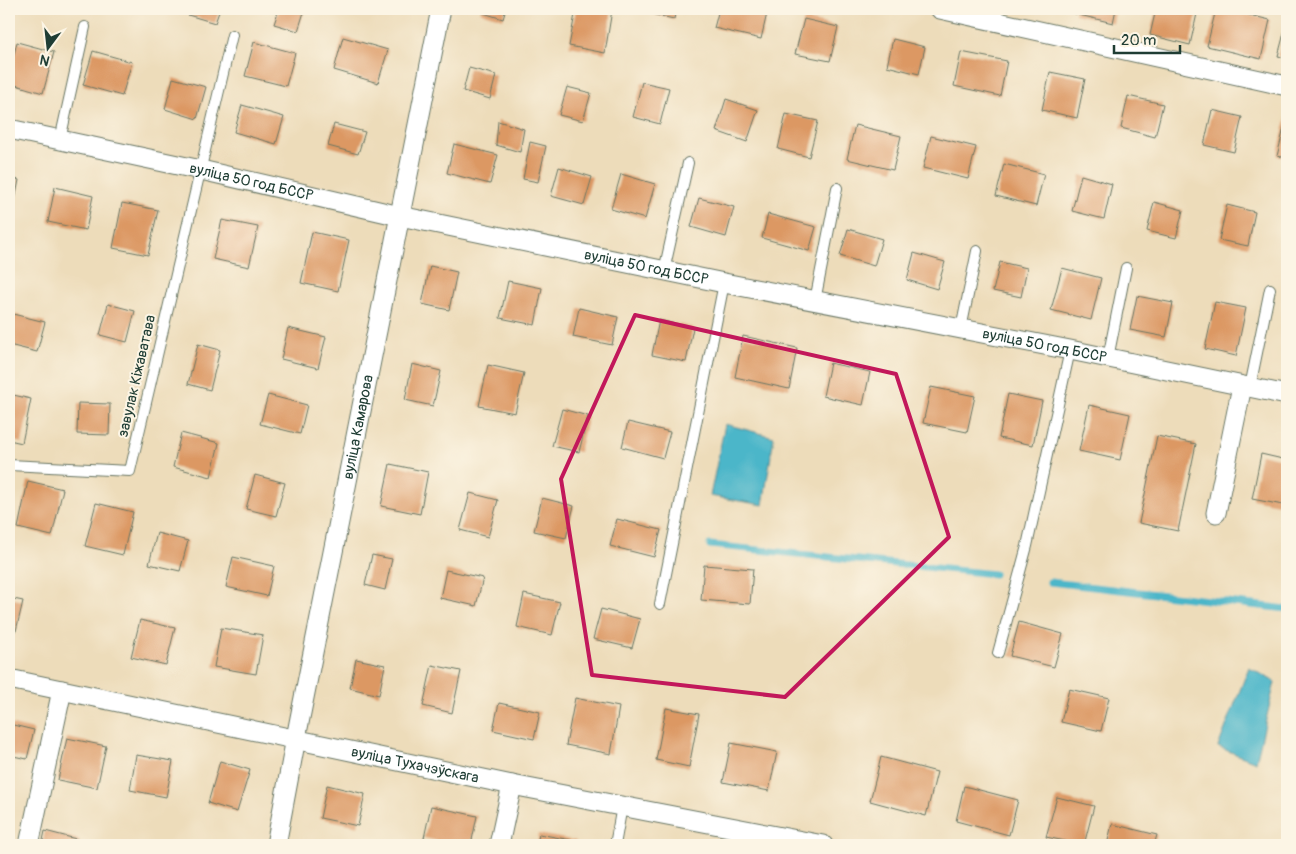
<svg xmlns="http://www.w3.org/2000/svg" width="1296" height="854" font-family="Pangolin,sans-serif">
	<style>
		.water { fill: #4cb6c9; stroke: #367a7e }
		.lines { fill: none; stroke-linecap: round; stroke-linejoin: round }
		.stream { stroke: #4cb6c9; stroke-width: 7 }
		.building { fill: #dc9863 }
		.service-casing { stroke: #677563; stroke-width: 12 }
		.minor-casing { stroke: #677563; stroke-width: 21 }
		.service { stroke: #fff; stroke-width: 10 }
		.minor { stroke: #fff; stroke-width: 19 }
		.marked { fill: none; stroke: #c2185b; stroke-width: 4; stroke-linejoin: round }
		.labels { text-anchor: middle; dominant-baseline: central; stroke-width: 4; stroke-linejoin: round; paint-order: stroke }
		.street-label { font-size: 15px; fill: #1f3d34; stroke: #fcf5e5 }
	</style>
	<rect width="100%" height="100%" fill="#fcf5e5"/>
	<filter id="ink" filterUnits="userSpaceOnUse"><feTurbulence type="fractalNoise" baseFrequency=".02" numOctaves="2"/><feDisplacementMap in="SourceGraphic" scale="10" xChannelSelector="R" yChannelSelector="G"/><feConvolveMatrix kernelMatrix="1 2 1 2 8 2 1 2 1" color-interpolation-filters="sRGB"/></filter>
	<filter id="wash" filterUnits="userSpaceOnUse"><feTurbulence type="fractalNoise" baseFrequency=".0096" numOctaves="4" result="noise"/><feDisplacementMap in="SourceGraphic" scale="20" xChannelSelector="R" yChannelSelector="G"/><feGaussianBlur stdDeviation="1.12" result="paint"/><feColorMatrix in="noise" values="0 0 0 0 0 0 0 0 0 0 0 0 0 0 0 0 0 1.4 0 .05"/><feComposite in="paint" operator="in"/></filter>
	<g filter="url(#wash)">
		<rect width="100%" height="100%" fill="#eddcba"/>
		<path class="water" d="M725 424 774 437 763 505 710 496Z
			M1249 667 1275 682 1256 762 1218 747Z"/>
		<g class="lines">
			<path class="stream" d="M710 545 994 574
				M1050 582 1287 609"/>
		</g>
		<g id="blocks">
			<path class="building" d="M190 9H220L215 23 188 15Z
				M279 9H305L298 31 274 24Z
				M482 9H506L503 19 480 12Z
				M576 9 612 10 605 53 569 46Z
				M643 9H676L674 19 642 12Z
				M719 9H768L761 39 714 28Z
				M1076 9H1116L1113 23 1075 14Z
				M1156 9H1198L1190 45 1150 35Z
				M1216 9H1224L1270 20 1261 59 1207 46Z
				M804 19 838 27 830 61 795 54Z
				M1287 22V58L1278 56Z
				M343 37 388 50 378 83 334 70Z
				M893 39 925 47 919 74 887 66Z
				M17 42 54 52 43 93 9 83V75Z
				M254 42 295 53 286 86 245 76Z
				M93 51 132 62 122 96 83 85Z
				M961 52 1007 61 1000 96 954 86Z
				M469 68 496 75 490 99 463 91Z
				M1050 72 1085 79 1077 118 1042 110Z
				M173 78 206 87 197 119 165 109Z
				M642 82 669 88 660 124 633 117Z
				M567 87 591 93 583 121 559 115Z
				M1128 96 1163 104 1155 137 1121 128Z
				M726 99 758 110 747 142 716 131Z
				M242 105 284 117 276 144 234 132Z
				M1212 110 1242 117 1234 152 1204 145Z
				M786 114 818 121 809 157 778 149Z
				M1287 116V158L1277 156Z
				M498 121 524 129 520 152 496 145Z
				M334 124 365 132 358 154 328 146Z
				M855 125 901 136 893 170 847 159Z
				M931 136 976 147 968 179 923 168Z
				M530 142 546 146 538 182 523 179Z
				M454 144 498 155 490 184 447 173Z
				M1004 164 1044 174 1036 206 996 196Z
				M559 167 592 177 584 205 551 196Z
				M621 174 655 184 645 219 611 209Z
				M1081 175 1112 184 1104 219 1072 211Z
				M9 177 19 180 10 225H9Z
				M55 187 93 196 86 230 48 222Z
				M699 198 734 207 726 237 691 227Z
				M1154 202 1183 210 1176 238 1147 231Z
				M122 203 158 210 148 255 113 248Z
				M1227 205 1255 212 1248 246 1219 240Z
				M768 214 816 227 809 251 762 238Z
				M222 220 258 227 249 267 213 259Z
				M848 229 882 239 874 266 840 256Z
				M312 232 349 240 338 291 301 283Z
				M914 253 945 262 937 289 907 280Z
				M1000 262 1027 268 1021 297 993 291Z
				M430 266 457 272 449 310 422 304Z
				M1062 268 1101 278 1091 320 1051 310Z
				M508 281 542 288 535 325 500 318Z
				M1137 296 1173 303 1166 337 1130 330Z
				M1215 302 1246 308 1236 356 1205 349Z
				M108 304 135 311 127 342 100 335Z
				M579 308 618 317 612 345 573 337Z
				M9 313 45 322 37 352 9 345Z
				M659 320 693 328 686 362 652 355Z
				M288 328 326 337 318 368 281 359Z
				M743 336 797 348 789 389 735 377Z
				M198 344 220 350 210 390 188 384Z
				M830 363 870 372 863 405 823 396Z
				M412 364 441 371 433 406 405 400Z
				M488 365 524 373 515 413 479 406Z
				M931 387 975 396 967 432 923 423Z
				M9 394 31 399 22 443 9 440Z
				M1008 394 1042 401 1033 445 999 438Z
				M268 395 307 405 300 434 260 424Z
				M78 403 110 404 109 435 77 434Z
				M1089 405 1130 414 1120 460 1079 451Z
				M562 409 588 416 579 452 552 446Z
				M628 422 670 432 663 458 622 447Z
				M181 433 219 443 211 477 173 467Z
				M1157 436 1196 444 1178 531 1139 523Z
				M1261 454 1287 460V484L1283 505 1252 499Z
				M390 464 428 472 420 514 381 506Z
				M255 475 285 483 276 516 246 509Z
				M28 481 63 489 52 536 18 528Z
				M470 493 498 500 488 537 460 530Z
				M542 498 574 506 566 538 534 531Z
				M96 503 133 512 123 555 85 546Z
				M617 519 661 530 654 557 610 546Z
				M157 533 188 541 180 571 149 564Z
				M372 555 392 559 385 590 365 585Z
				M233 557 274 566 267 596 226 587Z
				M704 565 753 569 750 604 701 600Z
				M446 570 483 578 476 606 440 598Z
				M524 594 560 602 552 635 517 627Z
				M9 598 23 601 16 631 9 629Z
				M601 609 640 619 632 648 593 639Z
				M140 620 175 628 166 665 131 657Z
				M1019 622 1063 634 1054 667 1010 656Z
				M221 628 263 635 256 674 214 667Z
				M356 659 385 665 379 695 350 688Z
				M432 665 461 671 452 713 423 706Z
				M1069 689 1109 698 1101 731 1061 722Z
				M575 698 619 707 611 754 566 745Z
				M499 703 540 712 534 739 493 730Z
				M666 708 699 714 689 767 656 760Z
				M9 724 34 730 27 759 9 755Z
				M67 738 106 746 97 788 58 780Z
				M731 743 777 752 769 791 723 782Z
				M136 755 173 761 166 797 130 790Z
				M881 757 937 772 926 816 870 801Z
				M220 761 250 770 237 812 208 803Z
				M327 785 365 794 358 826 320 818Z
				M964 786 1018 800 1009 835 956 821Z
				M1057 797 1094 806 1084 845 1046 837Z
				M431 806 477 816 471 845H455L424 838Z
				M1112 824 1157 835 1154 845H1107Z
				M45 831 80 840 78 845H42Z
				M539 834 576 841 575 845H537Z"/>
		</g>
	</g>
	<g filter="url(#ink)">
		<use href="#blocks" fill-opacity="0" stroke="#677563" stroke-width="1"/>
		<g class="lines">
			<defs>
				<path id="service" d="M60 140 85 27
					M664 271 688 163
					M815 301 837 188
					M961 329 977 251
					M1108 358 1126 268
					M1250 387 1270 289
					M9 465 130 471 232 35
					M660 604 724 283
					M998 653 1027 546 1070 350
					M615 845 622 806"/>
				<g id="minor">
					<path d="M940 9 1287 86"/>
					<path id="s1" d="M9 129 201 170 400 216 724 283 1070 350 1287 395"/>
					<path d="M1216 513 1242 386"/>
					<path id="s2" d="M9 679 512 785 823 845"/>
					<path d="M29 845 62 690"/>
					<path id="s3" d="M276 845 296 738 441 9"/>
					<path d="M499 845 512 785"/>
				</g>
			</defs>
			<use href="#service" class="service-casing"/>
			<use href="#minor" class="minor-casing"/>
			<use href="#service" class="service"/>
			<use href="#minor" class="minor"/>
		</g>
	</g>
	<path class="marked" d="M635 315 896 374 949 537 785 697 592 675 561 479Z"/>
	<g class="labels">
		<g class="street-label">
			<text stroke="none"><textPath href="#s1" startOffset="248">вуліца 50 год БССР</textPath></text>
			<text stroke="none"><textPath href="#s1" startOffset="652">вуліца 50 год БССР</textPath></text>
			<text stroke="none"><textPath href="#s1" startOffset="1058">вуліца 50 год БССР</textPath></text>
			<text transform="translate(137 376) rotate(-77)">завулак Кіжаватава</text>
			<text stroke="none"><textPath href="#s3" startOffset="426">вуліца Камарова</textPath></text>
			<text stroke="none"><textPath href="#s2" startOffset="415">вуліца Тухачэўскага</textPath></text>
		</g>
	</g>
	<rect width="1296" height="854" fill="none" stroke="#fcf5e5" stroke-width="30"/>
	<g transform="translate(48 48) rotate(195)" stroke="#fcf5e5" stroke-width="4" paint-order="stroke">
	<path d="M0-4L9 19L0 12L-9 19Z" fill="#1f3d34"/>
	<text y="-8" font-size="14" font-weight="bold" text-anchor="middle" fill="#1f3d34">N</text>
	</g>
	<path d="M1114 45v8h66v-8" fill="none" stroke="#1f3d34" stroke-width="2.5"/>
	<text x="1121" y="45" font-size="15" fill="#1f3d34" stroke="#fcf5e5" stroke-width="4" paint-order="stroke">20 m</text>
</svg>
